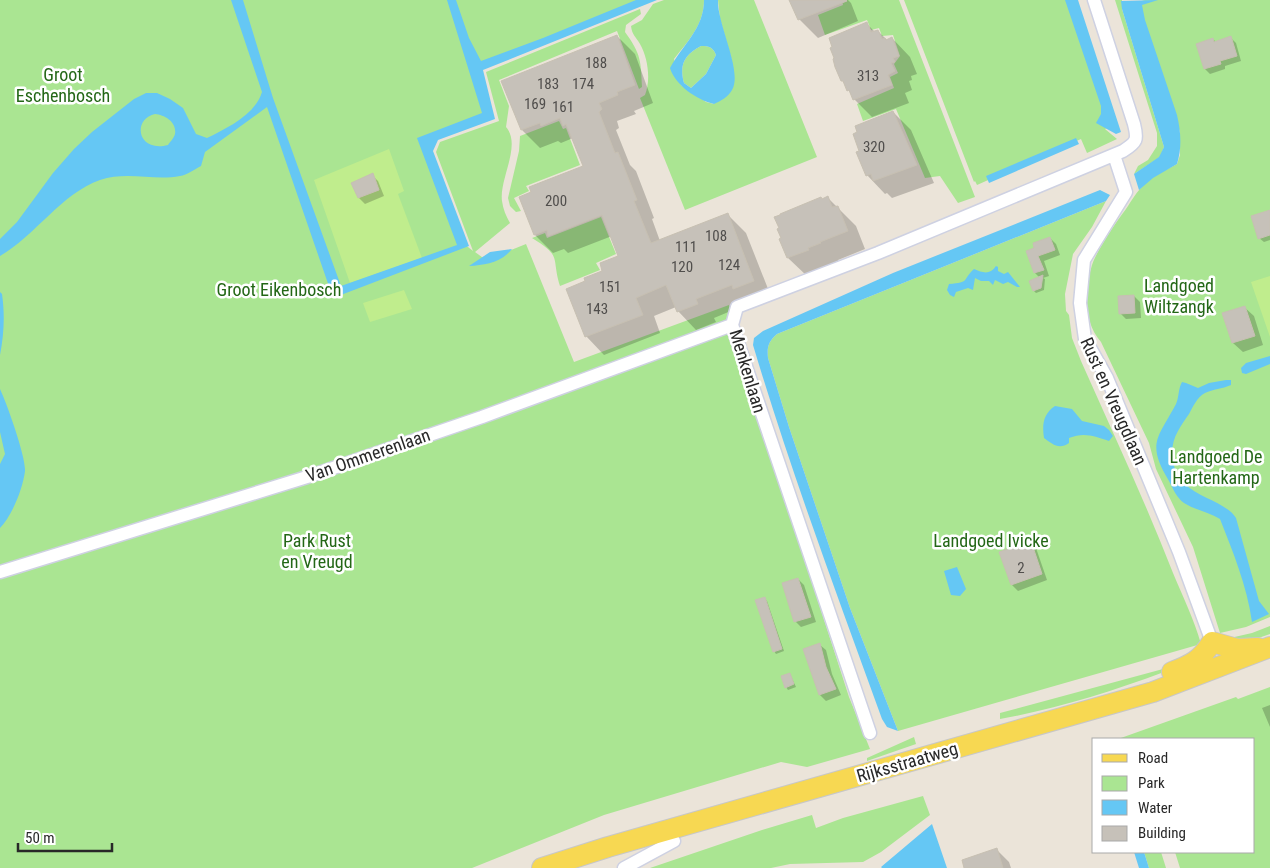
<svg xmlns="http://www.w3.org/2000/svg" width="1270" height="868" font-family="'Roboto Condensed',sans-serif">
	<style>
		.green { fill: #aae592 }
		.pitch { fill: #c0ed8d }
		.water { fill: #65c7f4; fill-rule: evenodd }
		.shadow { fill: #0003 }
		.building { fill: #c6c1b9; stroke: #c7c0b2 }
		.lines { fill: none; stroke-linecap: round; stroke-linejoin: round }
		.street-casing { stroke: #ced1e2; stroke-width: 15 }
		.primary-casing { stroke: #c7c7c7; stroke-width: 22 }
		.street { stroke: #fff; stroke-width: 12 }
		.primary { stroke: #f7d852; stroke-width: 20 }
		.labels { text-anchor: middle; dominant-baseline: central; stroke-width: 5; stroke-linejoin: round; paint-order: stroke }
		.number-label { font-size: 15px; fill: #504e4c }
		.park-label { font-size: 18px; fill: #236716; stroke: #fff }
		.street-label { font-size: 18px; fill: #282828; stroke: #fff }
	</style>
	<rect width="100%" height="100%" fill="#ebe4d9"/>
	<path class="green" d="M0 0H647L476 67 489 117 426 140 463 243 473 251 436 152 440 142 499 121 486 72 640 9 641 14 626 25 625 32C641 54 641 61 642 87L639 89 617 31 499 80 509 106 506 127C522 145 499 179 502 201 503 209 506 216 510 223L475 252 486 260 526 244 574 362 729 305 733 316 727 319 849 697 870 749 807 767 781 762 604 815 472 868H0Z
		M664 0H704C704 25 688 41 674 59L681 85 706 102 714 104 732 61 720 19 718 0H754L817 157 685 210 640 98 645 95C651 80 648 58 640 44 636 37 632 35 631 26L642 20 653 4Z
		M842 0H899L975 197 958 203 940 176 925 178 896 109 863 121 857 104 894 88 890 77 898 73 894 64 900 56 893 35 882 36 879 28 871 30 867 20 825 35 818 15 843 5Z
		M904 0H1073L1116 124 1105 129 1117 139 1087 153 1081 139 977 185 975 181 974 182Z
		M1115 0H1122V9L1164 147 1160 157 1134 174 1138 166 1148 160 1157 146V133Z
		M1145 0H1270V617L1246 627 1220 633 1193 547 1156 469 1149 443 1101 342C1083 321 1084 291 1092 265 1097 250 1116 222 1126 209 1132 200 1137 191 1145 184 1154 175 1166 170 1177 164L1180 155V132L1138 2Z
		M701 46C709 46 713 47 716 55L706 74 691 88 684 83C679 65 684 55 701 46Z
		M559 121 563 129 566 128 580 165 526 186 529 191 514 198 521 211 516 212 510 206 508 198 519 151 520 136Z
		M1106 201 1092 227 1073 254 1065 294 1066 311 1069 315 1072 338 1081 361C1112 431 1145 501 1173 573 1183 597 1194 619 1201 644L898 731 850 608 789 427 768 358C767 347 768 342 777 334Z
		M601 217 616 254 596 263 600 270 560 286C551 257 563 257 532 238L545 233 547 238Z
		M1270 626V634L1244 643 1230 638 1252 633Z
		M1163 669 1164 672C1110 692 1056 709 1000 719V713Z
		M1270 687V868H1180L1175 852H1254V739H1118L1236 697 1238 699Z
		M914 737 916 744 867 761V758Z
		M923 796 930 815 881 852 863 862 790 864 771 868H650L762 830 812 815 816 828 843 818Z
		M1144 852H1161L1166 868H1149Z"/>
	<path class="pitch" d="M389 149 404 191 398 194 422 258 350 283 314 180Z
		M1270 276V337L1251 282Z
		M404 290 412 309 370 322 363 303Z"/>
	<path class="water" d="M231 0H243L273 98 341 286 457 245 417 138 482 113 447 0H456L469 38 481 61 543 38 636 0H657L483 70 495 119 438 140 433 151 469 246 333 298 267 107 205 152 201 166C195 169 187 175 180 176 154 181 127 171 100 180 62 193 35 236 0 256V239L17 222 53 173 74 149 92 132 134 99 146 93H157L170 99 183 108 196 134 207 138C227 128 255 115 262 92ZM155 114C165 115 177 122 175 134 174 138 170 142 168 145 137 153 132 119 155 114Z
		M704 0H718C717 24 743 71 732 90 728 97 721 101 714 104 697 100 675 85 670 68 682 45 704 29 704 0ZM701 46C709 46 713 47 716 55L706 74 691 88 684 83C679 65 684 55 701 46Z
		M1065 0H1078L1121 132 1116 134 1096 123 1101 114V106Z
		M1158 0 1142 5 1145 20 1177 115C1181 132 1182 148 1177 164L1153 178 1139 190 1134 174 1159 157 1164 147 1122 9 1121 1Z
		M1076 138 1079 144 989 183 986 176Z
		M1100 190 1110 195 1106 201 777 334C768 342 767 347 768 358L789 427 850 608 898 731 887 727 882 719C837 595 791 472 753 345L754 338 763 331 893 273Z
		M512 249C501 263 485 265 469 266L490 252Z
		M996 266 998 267V271L1004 274 1008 272 1020 287H1017L1008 282 1003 284 995 280 993 285 989 281H981L975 278 973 290 968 288 956 292 954 297 950 295 947 290 949 284C971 282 961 281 974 269 983 273 990 275 996 266Z
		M0 292 2 294C5 315 4 334 0 355Z
		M1270 356V364L1246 374 1242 373 1241 368 1246 363Z
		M1226 380H1231V385C1222 389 1213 389 1205 393 1197 397 1193 407 1189 414 1185 420 1181 425 1178 431 1168 448 1171 471 1185 484 1199 498 1227 503 1236 518L1259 601 1269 614 1252 622C1247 586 1233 552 1220 519 1209 512 1195 510 1184 503 1177 498 1173 489 1169 481 1146 443 1158 438 1176 404 1179 398 1178 389 1182 382L1186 383 1198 388 1209 383Z
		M0 389C7 404 26 457 25 471 23 488 12 516 0 528V464L5 454 0 432Z
		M1055 406 1072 409 1082 421 1104 426 1109 430 1113 436 1109 441C1094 436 1084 432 1069 438V443C1059 450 1052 444 1044 438 1042 425 1043 414 1055 406Z
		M957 567 966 589 960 596 951 595 944 571Z
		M932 824 947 868H882L881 867Z
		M1134 852H1144L1149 868H1139Z"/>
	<path class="shadow" d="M790 0H848L851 3 858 21 818 38 799 19Z
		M867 24 875 32 878 31 887 40 892 38 910 57 917 74 911 76 912 80 909 81 912 90 905 93 909 103 872 117 854 99 843 81Z
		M617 36 635 54 653 103 634 111 636 114 617 121 619 128 616 130 630 165 636 171 654 218 652 219 660 241 727 214 746 233 772 299 750 303 714 318 716 322 696 330 678 311 676 307 654 316 660 333 604 355 586 336V282L604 271 620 257 612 236 568 253 564 249 553 253 535 235 520 198 584 167 573 138 561 143 558 141 540 148 522 130 502 82Z
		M1231 38 1236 43 1241 61 1225 66V69L1210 74 1205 69 1213 39 1216 42Z
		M893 112 911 130 934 183 892 198 887 193 885 194 867 175Z
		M372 175 378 181 384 196 365 204 359 198 353 183Z
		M828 198 856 226 865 249 838 260V262L807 276 788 258 781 239 822 200Z
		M1270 212V240L1264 242 1259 238Z
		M1050 238 1056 244 1060 255 1044 261 1049 276 1043 278 1045 279 1044 290 1036 293 1034 291 1040 278 1035 273 1036 248Z
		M1134 296 1140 302 1141 318 1126 319 1120 313Z
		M1244 307 1254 316 1263 345 1243 352 1233 343 1224 313Z
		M1030 542 1036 548 1047 580 1018 591 1012 585 1001 552Z
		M798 579 804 585 816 622 801 627 795 621Z
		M764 598 767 601 784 651 776 654 774 651Z
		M820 645 826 650 832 674 841 695 826 701 820 695 805 650Z
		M790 674 796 687 788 690 786 687Z
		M1270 705V727L1262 708Z
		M997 850 1009 862 1011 868H966Z"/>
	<path class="building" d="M789 0H846L847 1 798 20Z
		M867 22 871 32 878 30 882 39 885 38 886 40 892 37 899 56 893 58 895 62 891 63 895 71 888 75 892 85 853 100 849 90 847 91 843 81H841L835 67 833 59 834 58 830 48 832 47 829 38Z
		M617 35 635 85 617 92 618 95 599 103 602 109 599 112 615 153 618 152 637 200 634 201 651 243 728 213 754 281 733 289 732 285 696 299 698 304 677 312 666 285 636 298 643 315 585 337 566 289 585 281 584 278 602 271 600 263 618 256 602 215 548 236 547 230 534 235 519 197 531 192 529 187 583 166 566 124 563 126 560 118 541 126 540 123 521 130 501 81Z
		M1231 36 1237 56 1220 61 1221 64 1204 69 1196 44 1213 38 1214 42Z
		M893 111 917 165 873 181 871 174 866 176 856 152 859 151 853 134 857 132 855 126Z
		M373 173 379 190 358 198 351 183Z
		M828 196 832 207 838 206 848 231 820 242 821 243 808 248 809 250 787 258 779 239 781 238 777 229 779 228 774 217 780 215V214L821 197 822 199Z
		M1270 210V235L1258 239 1251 216Z
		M1050 237 1055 250 1038 256 1044 270 1034 273 1026 251 1034 248 1033 243Z
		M1043 275 1041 288 1033 291 1029 281Z
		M1134 295 1135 313 1119 314 1118 296Z
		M1245 306 1255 336 1232 343 1222 313Z
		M1031 541 1042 574 1011 585 999 552Z
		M798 578 811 617 794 622 782 583Z
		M765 597 782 649 773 652 755 600Z
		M820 643 826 667 836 689 819 695 803 649Z
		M790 673 794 684 785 688 781 676Z
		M997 848 1003 868H964L962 860Z"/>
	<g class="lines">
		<defs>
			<path id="street" d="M1114 155 1126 192 1084 260 1080 303 1085 339 1107 378 1179 552 1212 642
				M0 572 307 477 482 417 732 325
				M870 733 732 325 737 307 878 253 1123 151C1137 142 1138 140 1134 124L1094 0
				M624 868 674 841"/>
			<path id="primary" d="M1172 672C1191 665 1201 660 1212 642L1237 649 1258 648
				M542 868 608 847 1153 692 1270 647"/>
		</defs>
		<use href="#street" class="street-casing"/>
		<use href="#primary" class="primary-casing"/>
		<use href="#street" class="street"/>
		<use href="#primary" class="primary"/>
	</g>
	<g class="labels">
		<g class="number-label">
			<text x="596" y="63">188</text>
			<text x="868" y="76">313</text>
			<text x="548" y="84">183</text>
			<text x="583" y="84">174</text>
			<text x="535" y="104">169</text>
			<text x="563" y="107">161</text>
			<text x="874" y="147">320</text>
			<text x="556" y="201">200</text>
			<text x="716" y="236">108</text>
			<text x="686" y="247">111</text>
			<text x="729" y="265">124</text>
			<text x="682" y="267">120</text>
			<text x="610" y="287">151</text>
			<text x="597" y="309">143</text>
			<text x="1021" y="568">2</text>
		</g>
		<g class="park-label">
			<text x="63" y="74">Groot<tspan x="63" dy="21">Eschenbosch</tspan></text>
			<text x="1179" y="285">Landgoed<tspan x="1179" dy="21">Wiltzangk</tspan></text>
			<text x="279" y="289">Groot Eikenbosch</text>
			<text x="1216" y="456">Landgoed De<tspan x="1216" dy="21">Hartenkamp</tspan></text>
			<text x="317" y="540">Park Rust<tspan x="317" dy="21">en Vreugd</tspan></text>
			<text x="991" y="540">Landgoed Ivicke</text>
		</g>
		<g class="street-label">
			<text transform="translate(748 371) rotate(73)">Menkenlaan</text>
			<text transform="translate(1114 401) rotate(66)">Rust en Vreugdlaan</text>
			<text transform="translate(368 455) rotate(-19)">Van Ommerenlaan</text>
			<text transform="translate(907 762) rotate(-16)">Rijksstraatweg</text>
		</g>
	</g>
	<rect x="1092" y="738" width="162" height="115" fill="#ffffff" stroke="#a9a9a9"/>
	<rect x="1102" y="754" width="25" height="8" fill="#f7d852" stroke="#a9a9a9"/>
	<text x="1138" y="763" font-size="15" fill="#282828">Road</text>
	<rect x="1102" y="776" width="25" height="15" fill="#aae592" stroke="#a9a9a9"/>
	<text x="1138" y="788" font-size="15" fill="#282828">Park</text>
	<rect x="1102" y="800" width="25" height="15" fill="#65c7f4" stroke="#a9a9a9"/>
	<text x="1138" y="813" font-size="15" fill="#282828">Water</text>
	<rect x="1102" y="826" width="25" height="15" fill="#c6c1b9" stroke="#a9a9a9"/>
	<text x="1138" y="838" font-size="15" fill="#282828">Building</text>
	<path d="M18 843v8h94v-8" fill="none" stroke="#282828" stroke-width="2.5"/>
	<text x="25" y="843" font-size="15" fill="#282828" stroke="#ffffff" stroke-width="4" paint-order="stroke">50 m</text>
</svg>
